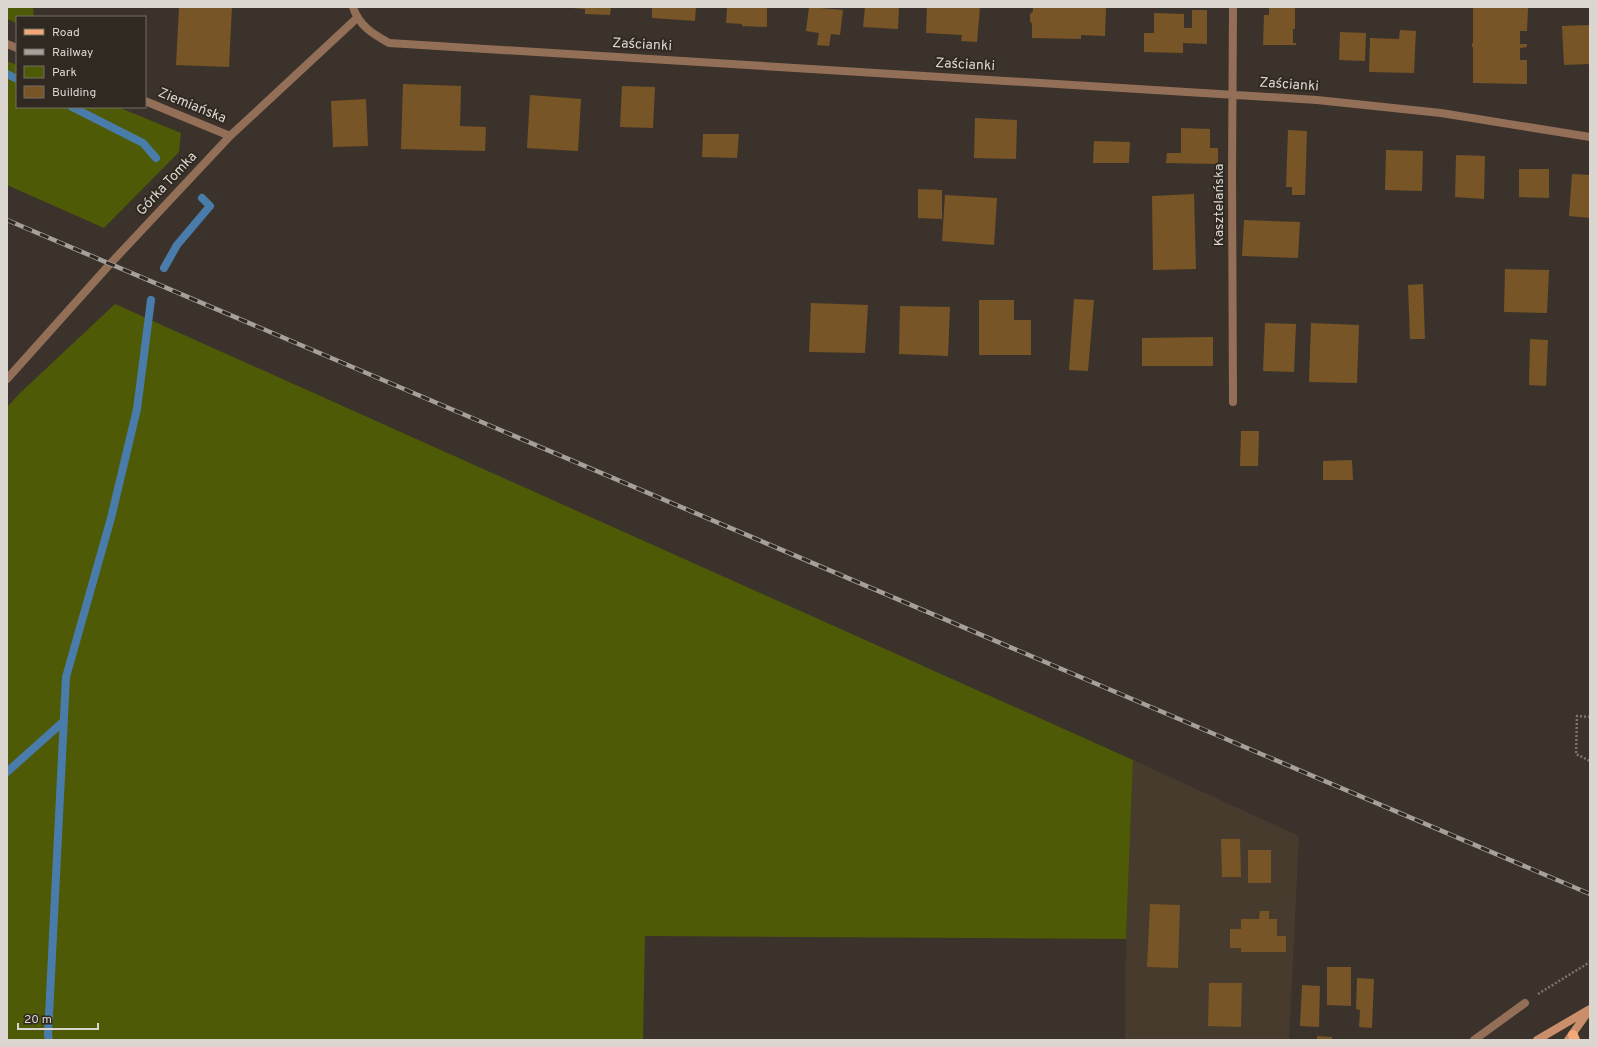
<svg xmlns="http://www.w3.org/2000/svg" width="1597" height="1047" font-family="Overpass,sans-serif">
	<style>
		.built { fill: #463b2d }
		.green { fill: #4e5a06 }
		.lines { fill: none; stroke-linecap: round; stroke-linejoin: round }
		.stream { stroke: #497caa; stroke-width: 8 }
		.building { fill: #775526 }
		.path { stroke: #7c756e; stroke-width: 2.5; stroke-dasharray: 2 2; stroke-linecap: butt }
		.lane { stroke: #946f58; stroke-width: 8 }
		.street { stroke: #946f58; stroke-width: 8 }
		.secondary { stroke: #ca8f6a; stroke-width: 8 }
		.primary { stroke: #f3a877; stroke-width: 10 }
		.rail-casing { stroke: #a6a09a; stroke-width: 4.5 }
		.rail { stroke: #302921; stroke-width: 3; stroke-dasharray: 9; stroke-linecap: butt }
		.labels { text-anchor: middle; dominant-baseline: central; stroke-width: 4; stroke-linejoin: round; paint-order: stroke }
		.street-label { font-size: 14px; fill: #dbd6d0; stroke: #302921 }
	</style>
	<rect width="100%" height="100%" fill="#3b332b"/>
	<path class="built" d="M1133 760 1299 836 1289 1040H1125L1126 939Z"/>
	<path class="green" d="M7 7H33L34 17H17V23L7 19Z
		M7 61 17 65V107H118L181 133 179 152 104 228 7 185Z
		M115 304 1133 760 1126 939 645 936 643 1040H7V407L19 394Z"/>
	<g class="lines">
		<path class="stream" d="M7 74 17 79
			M72 107 143 143 156 158
			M164 268 177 245 210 206 202 198
			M7 772 64 721
			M49 1040 48 1035 66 677 111 518 137 409 151 300"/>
	</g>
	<path class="building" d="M179 7H232L229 67 176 65Z
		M572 7H611L610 15 585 14V9L572 8Z
		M652 7H696L695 21 652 18Z
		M727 7H767V27L742 26V24L726 23Z
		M809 7 843 10 840 35 831 34 829 46 817 45 819 33 806 31Z
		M865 7H899L898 29 863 27Z
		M927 7H980L977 42 961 41 962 35 926 33Z
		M1033 7H1106L1105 36 1081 35V39L1032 38V24L1030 21V14L1033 11Z
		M1269 7H1295V29H1293V43H1296V45H1263L1264 15H1269Z
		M1473 7 1528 8 1527 31H1520V44H1527V47L1520 48V60H1527V84L1473 83V47H1472V43H1473Z
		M1192 10H1207V44L1183 43V53L1144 52V33H1154V13L1184 14V28H1192Z
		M1590 25V64L1564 65 1562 26Z
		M1400 30 1416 31 1414 73 1369 72 1370 38 1399 39Z
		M1340 32 1366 33 1365 61 1339 60Z
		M403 84 461 86 460 126 486 127 485 151 401 149Z
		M622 86 655 87 653 128 620 127Z
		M530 95 581 99 578 151 527 148Z
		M366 99 368 146 333 147 331 101Z
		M975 118 1017 120 1016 159 974 158Z
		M1181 128 1210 129V148H1218V164L1166 163 1167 153H1181Z
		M1288 130 1307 131 1305 195H1292V187H1286Z
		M703 134H739L737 158 702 157Z
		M1094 141 1130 142 1129 163H1093Z
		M1386 150 1423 151 1422 191 1385 190Z
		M1456 155 1485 156 1484 199 1455 197Z
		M1519 169H1549V198L1519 197Z
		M1572 174 1590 175V218L1569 216Z
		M918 189 942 190V219L918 218Z
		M1194 194 1196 269 1153 270 1152 196Z
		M945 195 997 198 994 245 942 241Z
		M1244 220 1300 222 1298 258 1242 256Z
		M1505 269 1549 270 1547 313 1504 312Z
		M1423 284 1425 339H1410L1408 285Z
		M1074 299 1094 300 1088 371 1069 370Z
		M979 300H1014V320H1031V355H979Z
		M811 303 868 305 865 353 809 352Z
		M900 306 950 307 948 356 899 354Z
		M1265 323 1296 324 1294 372 1263 371Z
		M1311 323 1359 325 1357 383 1309 382Z
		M1213 337V366H1142V338Z
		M1530 339 1548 340 1546 386 1529 385Z
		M1241 431H1259L1258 466H1240Z
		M1352 460 1353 480H1323V461Z
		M1221 839H1240L1241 877H1222Z
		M1248 850H1271V883H1248Z
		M1150 904 1180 905 1178 968 1147 967Z
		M1260 911H1269V919H1277V936H1286V952H1241V948H1230V929H1241V919H1259Z
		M1327 967H1351V1006L1327 1005Z
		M1357 978 1374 979 1372 1028 1359 1027 1360 1010 1356 1009Z
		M1209 983H1242L1241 1027 1208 1026Z
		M1302 985 1320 986 1319 1027 1300 1026Z
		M1317 1036 1332 1037V1040H1317Z"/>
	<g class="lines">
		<path class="path" d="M1590 717 1577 716 1576 754 1590 761
			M1538 994 1590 962"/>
		<path class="lane" d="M1474 1040 1525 1003"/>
		<path class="street" d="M353 7C359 26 373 34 389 43L1317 100 1441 113 1590 137
			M7 44 17 48
			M145 101 230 136
			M7 379 110 264 230 136 357 18
			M1233 402 1232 175 1233 7"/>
		<path class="secondary" d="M1537 1040 1590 1009
			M1568 1040 1588 1012"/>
		<path class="primary" d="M1573 1035 1575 1040"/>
		<defs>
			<path id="rail" d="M7 220 1590 894"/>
		</defs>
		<use href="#rail" class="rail-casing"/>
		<use href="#rail" class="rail"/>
	</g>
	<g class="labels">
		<g class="street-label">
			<text transform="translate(642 45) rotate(3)">Zaścianki</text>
			<text transform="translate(965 65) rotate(3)">Zaścianki</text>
			<text transform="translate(1289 85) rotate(4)">Zaścianki</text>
			<text transform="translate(192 106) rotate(22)">Ziemiańska</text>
			<text transform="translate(167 184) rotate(-47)">Górka Tomka</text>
			<text transform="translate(1219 205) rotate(-90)">Kasztelańska</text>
		</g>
	</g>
	<rect width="1597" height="1047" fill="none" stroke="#dbd6d0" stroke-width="16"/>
	<rect x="16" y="16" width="130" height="92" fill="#302921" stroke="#746e67"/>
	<rect x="24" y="29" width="20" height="6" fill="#f3a877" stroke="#746e67"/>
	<text x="52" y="36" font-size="12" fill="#dbd6d0">Road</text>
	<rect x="24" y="49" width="20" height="6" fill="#a6a09a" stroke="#746e67"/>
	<text x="52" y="56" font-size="12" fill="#dbd6d0">Railway</text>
	<rect x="24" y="66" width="20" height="12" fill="#4e5a06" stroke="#746e67"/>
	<text x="52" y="76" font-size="12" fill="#dbd6d0">Park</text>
	<rect x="24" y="86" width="20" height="12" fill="#775526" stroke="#746e67"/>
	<text x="52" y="96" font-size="12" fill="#dbd6d0">Building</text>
	<path d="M18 1023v6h80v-6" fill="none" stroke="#dbd6d0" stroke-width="2"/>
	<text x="24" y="1023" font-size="12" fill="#dbd6d0" stroke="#302921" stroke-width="3" paint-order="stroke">20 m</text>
</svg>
